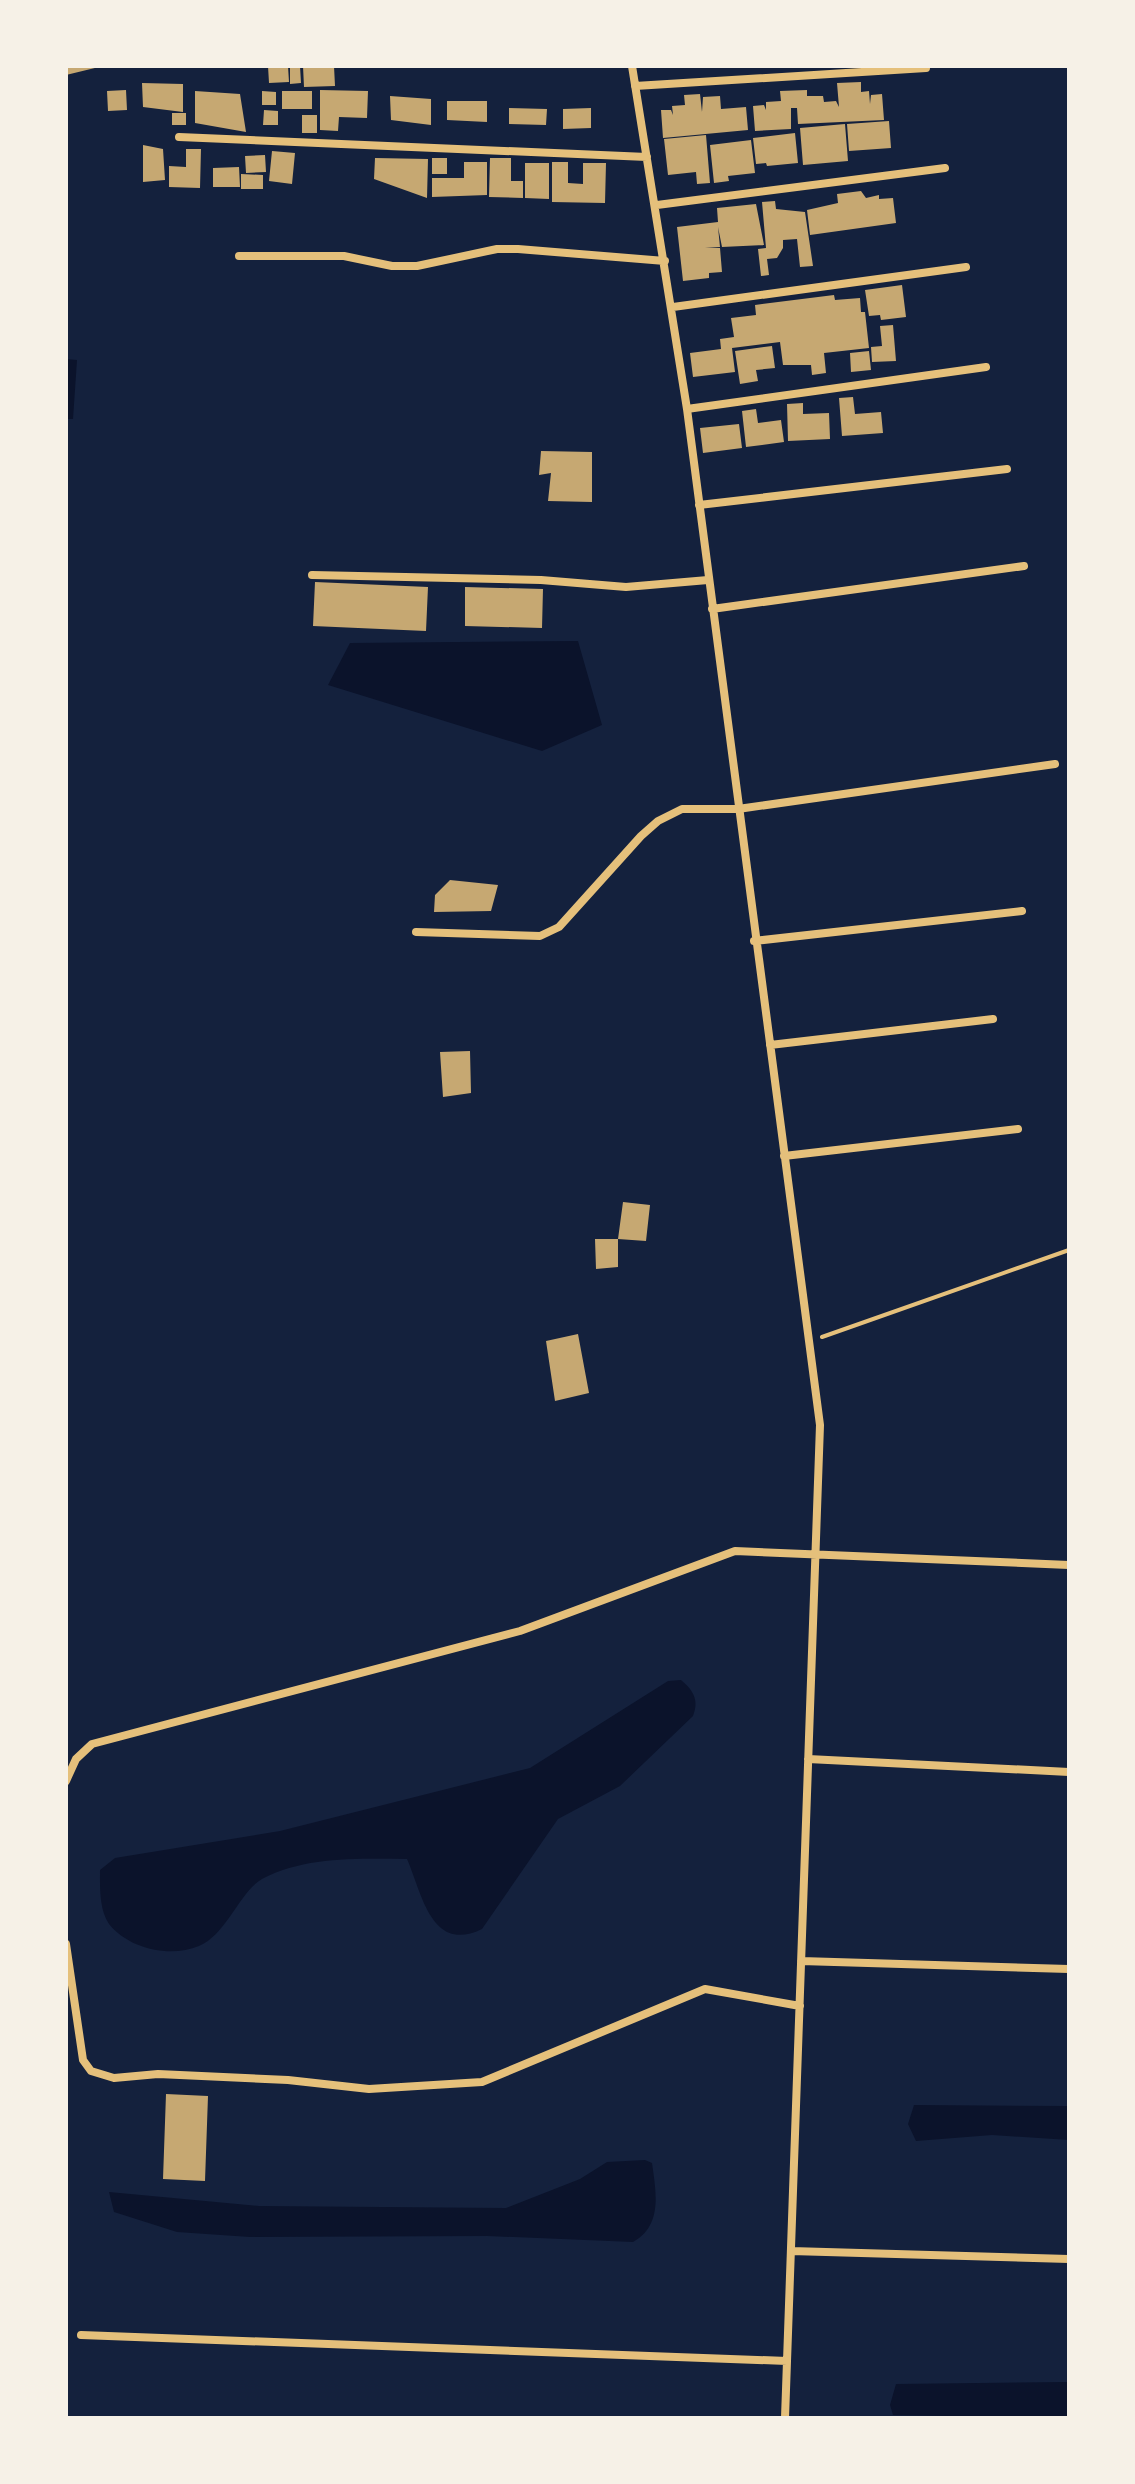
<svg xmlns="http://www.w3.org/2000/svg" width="1135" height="2484" font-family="Arial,sans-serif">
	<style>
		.water { fill: #0b132b }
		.building { fill: #c6a872 }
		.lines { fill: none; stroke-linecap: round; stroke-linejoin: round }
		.path { stroke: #e5c07b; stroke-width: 4 }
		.minor { stroke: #e5c07b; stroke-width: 8 }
	</style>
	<rect width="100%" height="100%" fill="#14213d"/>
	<path class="water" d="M66 359 77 360 73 419H66Z
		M578 641 602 725 542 751 328 685 350 643Z
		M681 1680C694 1691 699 1700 693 1716L620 1786 558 1819 482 1929C431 1954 422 1893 407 1859 359 1859 306 1856 262 1879 240 1891 227 1934 199 1946 170 1958 129 1949 109 1924 99 1909 100 1887 100 1870L115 1858 280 1831 530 1768 668 1681Z
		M914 2105 1069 2106V2140L992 2135 916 2141 908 2124Z
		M645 2160 652 2163C656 2192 663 2225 633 2242L487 2236 250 2237 177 2232 114 2212 109 2192 259 2206 506 2208 580 2179 607 2162Z
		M1069 2382V2418L893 2415 890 2405 896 2384Z"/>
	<path class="building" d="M66 66H99V67L66 75Z
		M268 66H288L289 82 269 83Z
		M290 66H300L301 83 290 84Z
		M303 66H334L335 86 304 87Z
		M861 82V92L869 91 870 104 871 95 882 94 884 120 798 124 797 108H791V129L755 131 753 106 764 105 766 110V102L781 101 780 91 807 90V96H823L824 102 836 101 839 107 837 83Z
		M142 83 183 84V112L143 107Z
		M126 90 127 110 108 111 107 91Z
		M320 90 368 91 367 118 339 117 338 131 320 130Z
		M195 91 240 94 246 132 195 123Z
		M262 91 276 92V105H262Z
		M282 91H312V109H282Z
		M700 94 702 112 703 97 720 96 721 109 746 107 748 130 663 138 661 110H671L673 115 672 106 685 105 684 95Z
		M390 96 431 99V125L391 120Z
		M447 101H487V122L447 120Z
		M509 108 547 109 546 125 509 124Z
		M591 108V128L563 129V109Z
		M264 110 278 111V125H263Z
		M172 113H186V125H172Z
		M302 115H317V133H302Z
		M889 121 891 148 849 151 847 124Z
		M845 124 848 161 803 165 800 128Z
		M795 133 798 163 767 166 766 163 756 164 753 138Z
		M706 135 710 183 697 184 696 172 668 175 664 139Z
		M751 140 755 173 728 176 729 181 714 183 710 145Z
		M143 145 163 149 165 180 143 182Z
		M186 149H201L200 188 169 187V166L186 167Z
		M272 151 295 153 292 184 269 181Z
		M265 155 266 172 246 173 245 156Z
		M375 158 428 159 427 198 374 179Z
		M432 158H447V174H432Z
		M490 158H511V181H523V198L489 197Z
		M464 162H487V195L432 197V178H464Z
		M552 162H568V183L583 184V163H606L605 203 552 202Z
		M525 163H549V199L525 198Z
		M239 167 240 187H213V168Z
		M241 174 263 175V189H241Z
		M861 191 866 198 879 195V199L893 198 896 223 810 235 807 210 838 203 837 194Z
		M775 201 776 209 805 212 813 266 800 267 797 239 783 240V248L777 258 767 259 769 275 761 276 758 249 766 248 762 202Z
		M756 204 764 245 722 247 718 227 720 247 705 248H720L722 272 709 273V278L683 281 677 227 718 222 717 208Z
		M902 285 906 317 881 320 880 315 869 316 865 290Z
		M834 295 835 300 860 298 861 312H865L869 348 824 353 826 373 812 375 811 365H783L780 342 732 348 735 372 693 377 690 353 721 349 720 339 734 337 731 318 756 315 755 305Z
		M893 325 896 361 872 362 871 347 882 346 880 326Z
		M772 346 775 368 756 370 758 381 740 384 735 351Z
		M869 351 871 370 851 372 850 353Z
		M853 397 855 414 881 412 883 433 842 436 839 398Z
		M803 403V414L829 413 830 439 788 441 787 404Z
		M756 409 758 423 781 420 784 442 746 447 742 411Z
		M739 424 742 448 703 453 700 428Z
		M541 451 592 452V502L548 501 551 473 539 475Z
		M315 582 428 587 426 631 313 626Z
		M465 587 543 589 542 628 465 626Z
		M450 880 498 885 491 911 434 912 435 895Z
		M470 1051 471 1093 443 1097 440 1052Z
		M623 1202 650 1205 646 1241 618 1239Z
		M595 1239H618V1267L596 1269Z
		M578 1334 589 1393 555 1401 546 1341Z
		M166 2094 208 2096 205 2181 163 2179Z"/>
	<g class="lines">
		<path class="path" d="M822 1337 1069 1250"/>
		<path class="minor" d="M632 66 687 409 820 1425 785 2418
			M635 86 926 68
			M179 137 647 157
			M657 205 945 168
			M239 256H344L392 266H417L497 249H518L665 261
			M673 307 966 267
			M687 409 986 367
			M699 505 1007 469
			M312 575 541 580 626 587 708 580
			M712 609 1024 566
			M416 932 540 936 559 927 641 836 658 821 682 809H738L1055 764
			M754 941 1022 911
			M770 1045 993 1019
			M784 1156 1018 1129
			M808 1759 1069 1772
			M66 1781 76 1759 92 1744 520 1631 735 1551 1069 1565
			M66 1944 83 2060 91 2071 114 2078 158 2074 288 2080 369 2089 482 2082 705 1989 800 2006
			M801 1961 1069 1969
			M791 2251 1069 2259
			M81 2335 787 2361"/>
	</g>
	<rect width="1135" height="2484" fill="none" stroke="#f6f1e7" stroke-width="136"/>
</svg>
